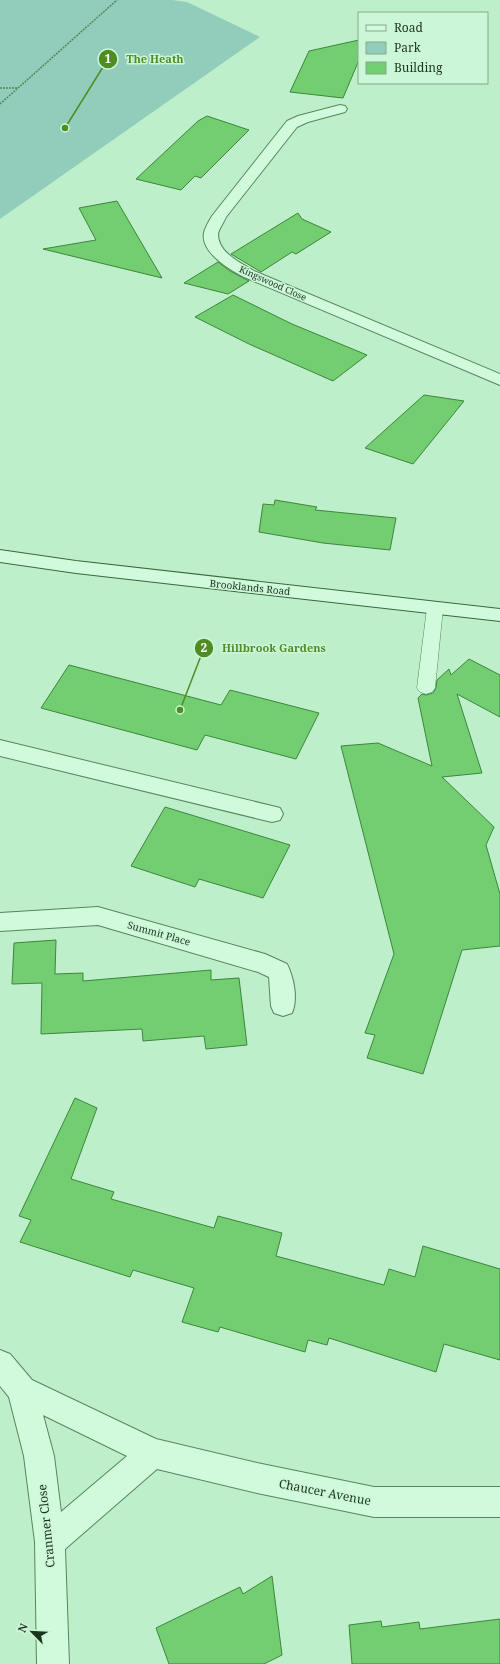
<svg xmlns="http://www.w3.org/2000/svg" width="500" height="1664" font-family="'Noto Serif',serif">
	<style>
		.green { fill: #91cdba }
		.building { fill: #72ce71; stroke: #3d863b }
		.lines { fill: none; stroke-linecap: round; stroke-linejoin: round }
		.lane-casing { stroke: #56875b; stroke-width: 1 }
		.street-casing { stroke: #56875b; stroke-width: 2 }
		.secondary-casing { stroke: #39683d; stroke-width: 2 }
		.path { stroke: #56875b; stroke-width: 1.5; stroke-dasharray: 2 1; stroke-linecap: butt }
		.lane { fill: #d0fadb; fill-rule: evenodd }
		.street { fill: #d0fadb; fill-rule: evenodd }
		.secondary { fill: #d0fadb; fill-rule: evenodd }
		.labels { text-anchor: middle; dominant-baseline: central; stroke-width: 3; stroke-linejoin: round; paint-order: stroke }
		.far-street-label { font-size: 9px; fill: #1b351c; stroke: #ccf6d8 }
		.street-label { font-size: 10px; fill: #1b351c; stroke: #ccf6d8 }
		.near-street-label { font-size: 12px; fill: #1b351c; stroke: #ccf6d8 }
		.leader { fill: none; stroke: #4f8d23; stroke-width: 1.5 }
		.callout-dot { fill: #4f8d23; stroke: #ccf6d8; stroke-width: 1.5 }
		.mark-label { font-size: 12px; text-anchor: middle; font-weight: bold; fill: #fff }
		.callout-label { font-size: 11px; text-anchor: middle; font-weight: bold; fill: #4f8d23; stroke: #ccf6d8; stroke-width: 3; stroke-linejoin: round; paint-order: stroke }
	</style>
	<rect width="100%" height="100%" fill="#bdefcb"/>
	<path class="green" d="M0 0H172L187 2 260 37 0 219Z"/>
	<path class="building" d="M359 40V60L343 98 290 92 309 51Z
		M207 116 249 130 201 178 195 176 181 190 136 179 198 121Z
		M117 201 162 278 43 249 96 240 79 208Z
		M298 213 302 219 331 232 296 254 292 252 261 272 231 254Z
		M218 262 230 271 249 281 228 294 184 283Z
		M233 295 292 324 367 355 333 381 249 344 195 317Z
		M424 395 464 401 413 464 365 448Z
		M275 500 317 507 315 510 396 518 390 550 323 543 259 532 263 504 274 505Z
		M469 659 500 675V717L457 694 482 773 442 777 494 827 486 845 500 894V946L462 950 423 1074 367 1058 375 1035 365 1033 394 954 341 746 378 743 432 766 418 698 422 694 426 695 433 693 436 688 437 680 449 669 451 675Z
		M69 665 221 705 230 690 319 713 296 759 205 735 197 750 41 708Z
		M165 807 290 845 263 898 199 879 195 887 131 866Z
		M56 940 55 974 83 973V981L211 970V980L239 978 247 1045 206 1049 204 1036 143 1041 142 1029 41 1034 42 983 12 984 14 943Z
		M75 1098 97 1108 71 1179 114 1192 111 1199 214 1228 218 1216 282 1233 276 1256 384 1285 389 1269 415 1277 423 1246 500 1269V1360L444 1344 436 1372 329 1338 327 1345 308 1340 305 1352 220 1327 218 1332 182 1322 194 1288 133 1270 130 1277 20 1242 31 1220 19 1216Z
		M272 1576 282 1655 264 1664H169L156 1628 240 1587 243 1594Z
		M500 1619V1664H352L349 1625 381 1621 382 1627 419 1622 420 1629Z"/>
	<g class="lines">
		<defs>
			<path id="lane" d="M435 602 441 604 443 608 435 688 432 692 426 694 420 692 417 688 427 608 429 604Z"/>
			<path id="street" d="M340 105 345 106 347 109 345 112 308 122 297 127 226 217C224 222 219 229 218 234 218 253 241 263 254 271L500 374V385L244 277C230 270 200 252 204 233 205 228 209 221 212 216L287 121 298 116Z
				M0 740 272 806 280 808 283 814 280 820 272 822 0 756Z
				M98 907 265 954 287 964C294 978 298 999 292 1013L283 1016 274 1013 271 1006 269 977 258 972 98 925 0 931V913Z
				M0 1350 10 1354 32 1380 156 1439 257 1463 374 1487H500V1517H374L257 1493 157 1469 65 1549 69 1664H37L35 1542 24 1456 9 1397 0 1386ZM43 1415 127 1456 61 1512 54 1456Z"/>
			<path id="secondary" d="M0 550 76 561 500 609V621L76 573 0 562Z"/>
		</defs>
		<use href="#lane" class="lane-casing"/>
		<use href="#street" class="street-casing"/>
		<use href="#secondary" class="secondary-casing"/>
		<path class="path" d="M0 88H18
			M0 104 117 0"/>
		<use href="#lane" class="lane"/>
		<use href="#street" class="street"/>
		<use href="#secondary" class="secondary"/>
	</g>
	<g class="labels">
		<g class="far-street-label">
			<text transform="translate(273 283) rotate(24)">Kingswood Close</text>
		</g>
		<g class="street-label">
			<text transform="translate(250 587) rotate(6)">Brooklands Road</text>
			<text transform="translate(159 933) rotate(16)">Summit Place</text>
		</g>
		<g class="near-street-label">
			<text transform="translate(325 1492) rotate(11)">Chaucer Avenue</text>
			<text transform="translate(46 1526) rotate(-96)">Cranmer Close</text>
		</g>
	</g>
	<path class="leader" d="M65 128L108 59M180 710L204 648"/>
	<g class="callout-dot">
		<circle cx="65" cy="128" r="4"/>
		<circle cx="180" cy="710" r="4"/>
		<circle cx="108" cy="59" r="10"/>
		<circle cx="204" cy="648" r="10"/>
	</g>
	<g class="mark-label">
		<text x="108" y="63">1</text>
		<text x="204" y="652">2</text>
	</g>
	<g class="callout-label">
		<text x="155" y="63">The Heath</text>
		<text x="274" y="652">Hillbrook Gardens</text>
	</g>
	<rect x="358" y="12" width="130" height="72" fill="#ccf6d8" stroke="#85a98d"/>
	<rect x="366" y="25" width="20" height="6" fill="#d0fadb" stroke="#85a98d"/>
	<text x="394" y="32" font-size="12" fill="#1b351c">Road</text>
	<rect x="366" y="42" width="20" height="12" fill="#91cdba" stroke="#85a98d"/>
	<text x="394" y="52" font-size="12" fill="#1b351c">Park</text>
	<rect x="366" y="62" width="20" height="12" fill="#72ce71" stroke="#85a98d"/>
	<text x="394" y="72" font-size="12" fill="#1b351c">Building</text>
	<g transform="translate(32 1632) rotate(294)" stroke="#ccf6d8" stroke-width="3" paint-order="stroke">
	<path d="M0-3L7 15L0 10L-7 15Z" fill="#1b351c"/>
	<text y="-6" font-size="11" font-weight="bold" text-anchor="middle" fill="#1b351c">N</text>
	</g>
</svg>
